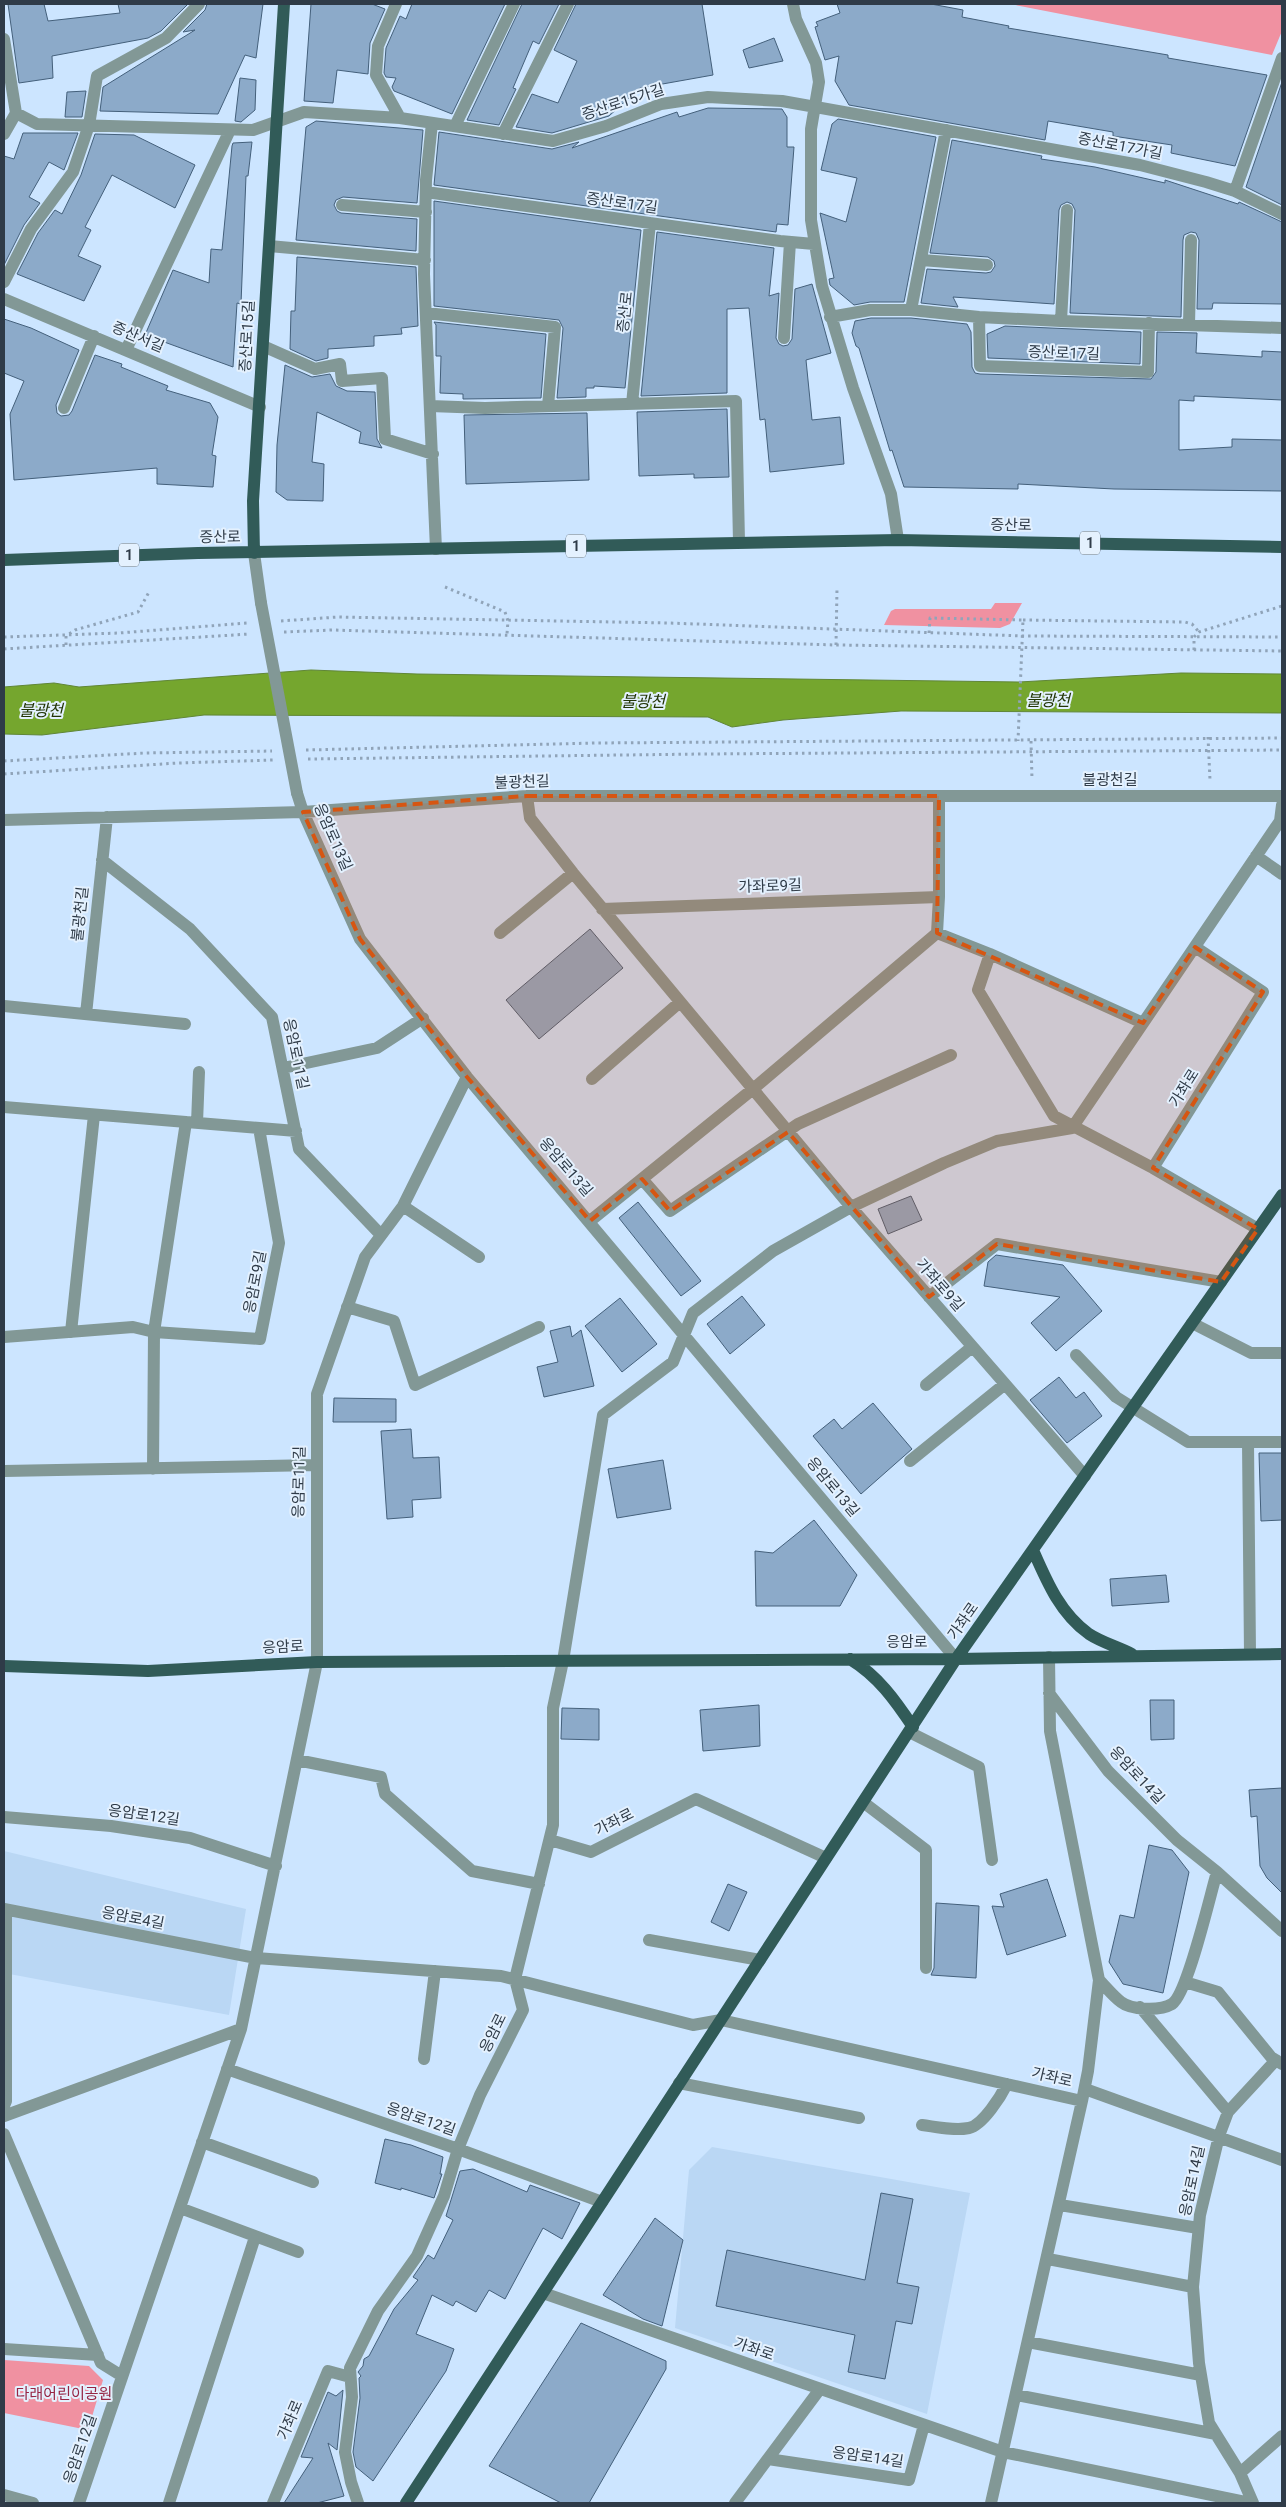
<svg xmlns="http://www.w3.org/2000/svg" width="1286" height="2507" font-family="Roboto,'Noto Sans KR',sans-serif">
	<style>
		.built { fill: #bad7f4 }
		.green { fill: #f091a1 }
		.water { fill: #75a62e; stroke: #608636 }
		.building { fill: #8caac9; stroke: #44607b }
		.lines { fill: none; stroke-linecap: round; stroke-linejoin: round }
		.path { stroke: #90a4b9; stroke-width: 3; stroke-dasharray: 2.5 4; stroke-linecap: butt }
		.minor { stroke: #829896; stroke-width: 12 }
		.major { stroke: #315b58; stroke-width: 12 }
		.minor-bridge { stroke: #829896; stroke-width: 12 }
		.marked { fill: #d65612; fill-opacity: 0.2; stroke: #d65612; stroke-width: 4; stroke-dasharray: 10 6; stroke-linejoin: round }
		.labels { text-anchor: middle; dominant-baseline: central; stroke-width: 4; stroke-linejoin: round; paint-order: stroke }
		.shield { fill: #e4f1fe; stroke: #65727f; stroke-width: 1 }
		.shield-label { font-size: 14px; font-weight: bold; fill: #2f3b48 }
		.street-label { font-size: 15px; fill: #2f3b48; stroke: #e4f1fe }
		.park-label { font-size: 15px; fill: #962544; stroke: #e4f1fe }
		.water-label { font-size: 16px; font-style: italic; fill: #223505; stroke: #e4f1fe }
	</style>
	<rect width="100%" height="100%" fill="#cce5ff"/>
	<path class="built" d="M4 1851 246 1909 229 2015 4 1973Z
		M712 2147 970 2193 927 2414 675 2328 689 2170Z"/>
	<path class="green" d="M1010 4H1282V31L1272 55Z
		M995 603H1022L1010 624 1000 628 884 625 891 611 895 609H991Z
		M4 2360 89 2366 103 2380 88 2430 4 2413Z"/>
	<path class="water" d="M311 670 417 674 1019 682 1181 673 1282 674V713L901 711 783 720 732 727 708 717 204 715 42 735 4 734V687L54 683 79 687Z"/>
	<path class="building" d="M8 4H44L48 21 120 13 118 4H188L161 31 148 38 52 56 53 78 19 83Z
		M207 4H263L256 58 245 55 218 114 100 111 103 87 195 30 183 32 205 10Z
		M311 4H372L385 9 370 43 368 74 337 70 333 103 304 101Z
		M412 4H505L452 114 394 91 392 87 396 78 386 77 384 73 386 48 400 16 406 19Z
		M522 4H559L539 44 533 41 513 88 516 89 499 125 467 120Z
		M576 4H702L713 75 640 88 609 116 552 133 516 127 532 94 558 103 577 61 554 50Z
		M837 4H931L963 10 962 17 1009 26 1008 28 1168 55V58L1267 75 1235 166 1171 153 1172 145 1113 136V132L1048 121 1045 140 849 105 835 81 839 56 825 60 815 27 818 26 816 22 840 13Z
		M774 38 783 61 749 68 743 50Z
		M240 78 256 80 255 110 241 122 235 121Z
		M1282 82V205L1246 187Z
		M86 91 82 117H65L67 92Z
		M708 108 782 109 787 117V147H794L788 225 777 224 776 232 434 185 439 132 552 149 579 142 572 148 677 112 679 117Z
		M838 119 936 137 904 302H870L854 305 830 285 829 279 834 278 820 213 846 222 857 178 821 170 832 124Z
		M316 121 423 130 417 203 343 197 336 200 334 205 337 211 341 213 417 219 416 251 296 240 306 127Z
		M23 133H78L64 170 49 162 29 197 40 203 24 225 4 265V156L14 159Z
		M95 134 134 135 195 165 175 208 112 175 85 227 91 230 78 256 101 266 84 301 17 274 38 233 55 210 62 214 81 175Z
		M952 140 1042 156 1041 159 1095 167 1165 183V180L1238 204 1239 202 1282 222V304L1213 303 1212 309H1197L1199 240 1196 233 1191 232 1184 235 1183 240 1181 317 1070 313 1075 210 1072 204 1067 202 1061 205 1059 210 1054 304 953 297 958 307 921 303 927 269 986 273 991 272 995 266 994 261 988 257 930 253Z
		M252 142 248 176H246L241 304 237 303 233 367 145 335 173 270 209 283 211 249 222 250 232 146 233 143Z
		M434 201 641 230 625 388 594 386V388H586V397L557 398 563 328 559 320 434 306Z
		M657 232 774 248 769 296 779 293 776 338 779 344 783 346 788 345 792 339 795 289 812 284 831 353 806 360 812 420 840 417 844 464 770 472 765 419 760 420 749 308 727 309V393L641 396Z
		M297 257 416 267 418 326 401 328 402 334 374 336V346L328 349V358L316 361 290 349 291 311H295Z
		M871 318H911L967 324 971 332 972 367 975 373 980 374 1151 379 1156 372 1157 332 1197 333 1196 353 1262 357V351L1282 352V400L1194 396V401L1179 400V450L1232 447V439L1282 440V491L1114 489 1018 484V489L904 487 892 450 890 451 859 348 856 346 852 333 855 321Z
		M4 319 31 328 79 350 56 405 57 413 61 416 69 415 72 411 95 355 122 364 121 367 168 386 166 390 210 403 218 417 212 455 216 456 213 487 157 484V468L14 480 10 414 24 381 4 373Z
		M434 322 546 334 541 398 463 399V394L440 393 441 356H436V325Z
		M1005 326 1141 332 1140 364 988 358 987 334Z
		M285 365 312 377 330 374 336 386 347 391 375 392 377 439 382 448 359 443 361 432 317 412 312 462 324 464 323 501 287 500 276 492 277 445Z
		M727 409 729 477 694 478V474L639 476 637 412Z
		M587 413 589 480 466 484 464 415Z
		M590 929 623 968 539 1039 506 1000Z
		M911 1196 922 1220 888 1234 878 1209Z
		M638 1202 701 1281 681 1296 619 1218Z
		M996 1255 1063 1265 1102 1311 1056 1351 1031 1323 1060 1297 984 1286 988 1262Z
		M742 1296 765 1325 730 1354 707 1324Z
		M620 1298 657 1344 622 1372 585 1326Z
		M570 1326 572 1337 581 1330 594 1386 544 1397 537 1367 558 1362 550 1331Z
		M1059 1377 1076 1398 1084 1392 1102 1416 1067 1443 1030 1400Z
		M334 1398 396 1399V1422H333Z
		M873 1403 912 1449 861 1494 813 1436 834 1419 842 1429Z
		M411 1429 413 1458 439 1457 441 1498 412 1500 413 1517 387 1519 381 1431Z
		M1259 1453H1282V1520L1261 1521Z
		M663 1460 671 1509 617 1518 608 1469Z
		M814 1520 857 1575 840 1606H756L755 1551 773 1553Z
		M1166 1575 1169 1602 1112 1606 1110 1579Z
		M1150 1700H1174V1739L1151 1740Z
		M759 1705 760 1746 703 1751 700 1710Z
		M562 1708 599 1709V1740L561 1739Z
		M1282 1788V1893L1267 1878 1260 1866 1257 1816 1251 1817 1249 1790Z
		M1149 1845 1172 1850 1189 1872 1163 1993 1123 1984 1109 1962 1120 1915 1134 1918Z
		M1047 1879 1066 1936 1007 1955 992 1906 1004 1907 1000 1894Z
		M728 1884 747 1892 729 1931 711 1922Z
		M936 1903 979 1906 976 1978 931 1975 934 1968Z
		M385 2139 411 2145 443 2157 440 2174H442L434 2198 401 2188V2190L375 2183Z
		M473 2169 527 2192 530 2185 580 2203 562 2239 543 2228 505 2299 489 2290 476 2312 456 2301 453 2306 432 2295 416 2334 454 2349 446 2371 373 2481 356 2467 353 2452 360 2398 359 2378 361 2376 358 2372 363 2366 364 2359 369 2356 394 2309 418 2280 413 2277 428 2255 434 2259 453 2220 446 2216 460 2171Z
		M881 2193 913 2199 897 2283 919 2287 912 2324 896 2321 885 2379 848 2372 855 2335 716 2306 727 2250 865 2280Z
		M655 2218 683 2240 662 2326 643 2319 603 2295Z
		M581 2323 666 2361V2369L589 2503H561L489 2466Z
		M343 2390 337 2450 328 2443 344 2496 317 2503H284L313 2458 301 2457 328 2392 336 2396Z"/>
	<g class="lines">
		<path class="path" d="M445 587 505 612 508 621 507 634
			M1023 620 1185 622 1192 624 1199 632
			M281 621 338 617 669 623 1022 636 1282 637
			M284 632 332 630 836 645 1282 651
			M929 633 930 618 1023 620 1018 741
			M4 637 119 633 248 623
			M66 645V636L75 630 138 612 149 592
			M836 645 837 588
			M4 649 250 634
			M1194 650V637L1199 632 1282 606
			M1208 737 1210 780
			M1031 741 1032 780
			M306 750 596 743 1282 738
			M308 759 702 754 1282 750
			M4 761 145 753 272 751
			M4 774 178 763 274 760"/>
		<path class="minor" d="M396 4 378 46 376 75 400 118
			M793 4 796 19 816 63 819 82 811 129V220L822 286 853 388 891 494 898 540
			M4 39 16 113 4 134
			M16 113 37 124 253 130 304 112 400 118 553 141 606 126 661 104 708 97 782 101 1140 165 1206 182 1235 191 1282 214
			M432 123 426 180 424 274 436 549
			M455 126 514 4
			M503 134 568 4
			M1235 191 1282 58
			M426 192 780 241 814 244
			M342 205 426 212
			M269 246 425 260
			M921 260 987 265
			M4 282 31 229 73 172 89 125 97 76 166 38 199 4
			M4 299 260 407
			M911 310 946 130
			M426 313 555 327 548 406
			M830 317 870 310H911L979 317 1061 321 1282 328
			M979 317 980 366 1148 372 1149 323
			M1061 321 1067 210
			M1189 324 1191 240
			M784 338 790 242
			M263 346 315 369 340 364 342 381 382 378 385 439 433 454
			M126 350 230 130
			M632 404 650 223
			M430 406 485 408 736 401 739 542
			M64 408 94 336
			M254 553 261 603
			M297 793 303 812 360 939 467 1077 956 1659
			M527 796 530 818 573 873 851 1207 1085 1476
			M4 820 303 812 527 796H1282
			M1256 856 1282 874
			M102 860 190 929 272 1017 299 1149 381 1235
			M602 909 939 897
			M500 933 573 873
			M937 933 990 954 1143 1023
			M937 933 939 897V796
			M990 954 978 990 1054 1116 1153 1168 1258 1229
			M4 1006 185 1024
			M86 1014 107 817
			M283 1068 377 1048 423 1018
			M592 1079 680 1002
			M4 1107 296 1131
			M197 1123 199 1072
			M1072 1128 1280 821 1282 805
			M1153 1168 1263 992 1195 947
			M642 1179 670 1211 798 1124 951 1055
			M403 1206 479 1257
			M590 1221 753 1089 937 933
			M929 1297 997 1244 1221 1282
			M347 1307 394 1321 415 1385 539 1327
			M1192 1323 1251 1353H1282
			M71 1332 94 1115
			M4 1337 133 1327 154 1332 260 1339 279 1243 259 1128
			M1076 1355 1116 1397 1188 1442H1282
			M926 1385 972 1347
			M1248 1442 1250 1654
			M910 1461 1005 1384
			M153 1469 154 1332 186 1122
			M4 1471 316 1465
			M1049 1693 1108 1771 1177 1840 1217 1872 1282 1931
			M909 1732 979 1767 992 1860
			M297 1760 381 1777 385 1794 472 1871 539 1884
			M863 1802 926 1850V1968
			M4 1817 111 1826 190 1838 276 1866
			M550 1840 591 1852 696 1799 826 1858
			M4 1909 256 1958 501 1976 693 2025 721 2020 1082 2101
			M649 1940 760 1960
			M1099 1980C1106 1987 1113 1996 1121 2002 1131 2010 1160 2011 1172 2004 1188 1993 1210 1895 1217 1872
			M1185 1982 1218 1992 1271 2057 1282 2064
			M1140 2007 1228 2112
			M424 2059 435 1971
			M227 2069 458 2149 602 2202
			M679 2083 859 2118
			M1085 2089 1282 2160
			M4 2106 6 2101V1910
			M4 2116 241 2029
			M922 2125C937 2127 954 2131 969 2128 983 2125 1001 2096 1007 2084
			M4 2134 101 2363 122 2376
			M202 2142 313 2182
			M1060 2205 1198 2228
			M180 2208 298 2252
			M1048 2259 1193 2287
			M543 2293 1003 2452 1250 2503
			M1028 2342 1201 2375
			M4 2349 98 2355
			M1016 2395 1216 2434
			M768 2459 909 2480 924 2425
			M1240 2473 1282 2436
			M4 2495 33 2503
			M79 2503 241 2029 317 1662V1394L365 1257 403 1206 467 1077
			M169 2503 255 2237
			M273 2503 328 2371 350 2377
			M358 2503 351 2482 345 2452 352 2397 350 2368 378 2311 417 2256 444 2196 458 2149 480 2095 523 2010 515 1979 553 1825V1708L563 1661 603 1415 673 1362 693 1313 773 1251 851 1207 944 1163 997 1141 1072 1128
			M735 2503 820 2389
			M991 2503 1082 2101 1088 2071 1099 1980 1050 1731 1049 1657
			M1253 2503 1240 2473 1209 2423 1199 2363 1193 2287 1200 2215 1219 2136 1228 2112 1276 2060"/>
		<path class="major" d="M254 553 253 501 284 4
			M4 560 198 553 898 540 1282 547
			M1033 1550C1047 1582 1060 1613 1089 1634 1101 1642 1118 1647 1132 1654
			M850 1659C878 1676 895 1700 913 1727
			M4 1666 148 1671 317 1662 956 1659 1282 1654
			M406 2503 956 1659 1282 1195"/>
		<path class="minor-bridge" d="M261 603 297 793"/>
	</g>
	<path class="marked" d="M527 796H939L937 933 1143 1023 1195 947 1263 992 1153 1168 1258 1229 1221 1282 997 1244 929 1297 788 1132 670 1211 642 1179 590 1221 467 1077 360 939 303 812Z"/>
	<g class="labels">
		<g class="shield">
			<rect x="1080" y="531.5" width="20" height="23" rx="4"/>
			<rect x="566" y="534.5" width="20" height="23" rx="4"/>
			<rect x="119" y="543.5" width="20" height="23" rx="4"/>
		</g>
		<g class="shield-label">
			<text x="1090" y="543">1</text>
			<text x="576" y="546">1</text>
			<text x="129" y="555">1</text>
		</g>
		<g class="street-label">
			<text transform="translate(623 102) rotate(-18)">증산로15가길</text>
			<text transform="translate(1120 146) rotate(11)">증산로17가길</text>
			<text transform="translate(622 203) rotate(8)">증산로17길</text>
			<text transform="translate(625 312) rotate(-84)">증산로</text>
			<text transform="translate(247 336) rotate(-87)">증산로15길</text>
			<text transform="translate(138 337) rotate(23)">증산서길</text>
			<text transform="translate(1064 353) rotate(2)">증산로17길</text>
			<text transform="translate(1011 525) rotate(1)">증산로</text>
			<text transform="translate(220 537) rotate(-1)">증산로</text>
			<text x="1110" y="780">불광천길</text>
			<text transform="translate(522 782) rotate(-2)">불광천길</text>
			<text transform="translate(333 837) rotate(66)">응암로13길</text>
			<text transform="translate(770 886) rotate(-2)">가좌로9길</text>
			<text transform="translate(80 914) rotate(-84)">불광천길</text>
			<text transform="translate(296 1054) rotate(78)">응암로11길</text>
			<text transform="translate(1184 1088) rotate(-58)">가좌로</text>
			<text transform="translate(566 1167) rotate(49)">응암로13길</text>
			<text transform="translate(255 1282) rotate(-79)">응암로9길</text>
			<text transform="translate(940 1285) rotate(49)">가좌로9길</text>
			<text transform="translate(299 1482) rotate(-89)">응암로11길</text>
			<text transform="translate(833 1487) rotate(50)">응암로13길</text>
			<text transform="translate(963 1621) rotate(-55)">가좌로</text>
			<text x="907" y="1642">응암로</text>
			<text transform="translate(283 1647) rotate(-3)">응암로</text>
			<text transform="translate(1137 1775) rotate(47)">응암로14길</text>
			<text transform="translate(144 1815) rotate(8)">응암로12길</text>
			<text transform="translate(614 1822) rotate(-27)">가좌로</text>
			<text transform="translate(133 1918) rotate(11)">응암로4길</text>
			<text transform="translate(493 2033) rotate(-64)">응암로</text>
			<text transform="translate(1052 2077) rotate(13)">가좌로</text>
			<text transform="translate(421 2119) rotate(19)">응암로12길</text>
			<text transform="translate(1192 2181) rotate(-78)">응암로14길</text>
			<text transform="translate(754 2349) rotate(19)">가좌로</text>
			<text transform="translate(290 2420) rotate(-67)">가좌로</text>
			<text transform="translate(80 2449) rotate(-71)">응암로12길</text>
			<text transform="translate(868 2457) rotate(8)">응암로14길</text>
		</g>
		<g class="park-label">
			<text x="64" y="2394">다래어린이공원</text>
		</g>
		<g class="water-label">
			<text x="1048" y="700">불광천</text>
			<text x="643" y="701">불광천</text>
			<text x="41" y="710">불광천</text>
		</g>
	</g>
	<rect width="1286" height="2507" fill="none" stroke="#2f3b48" stroke-width="10"/>
</svg>
